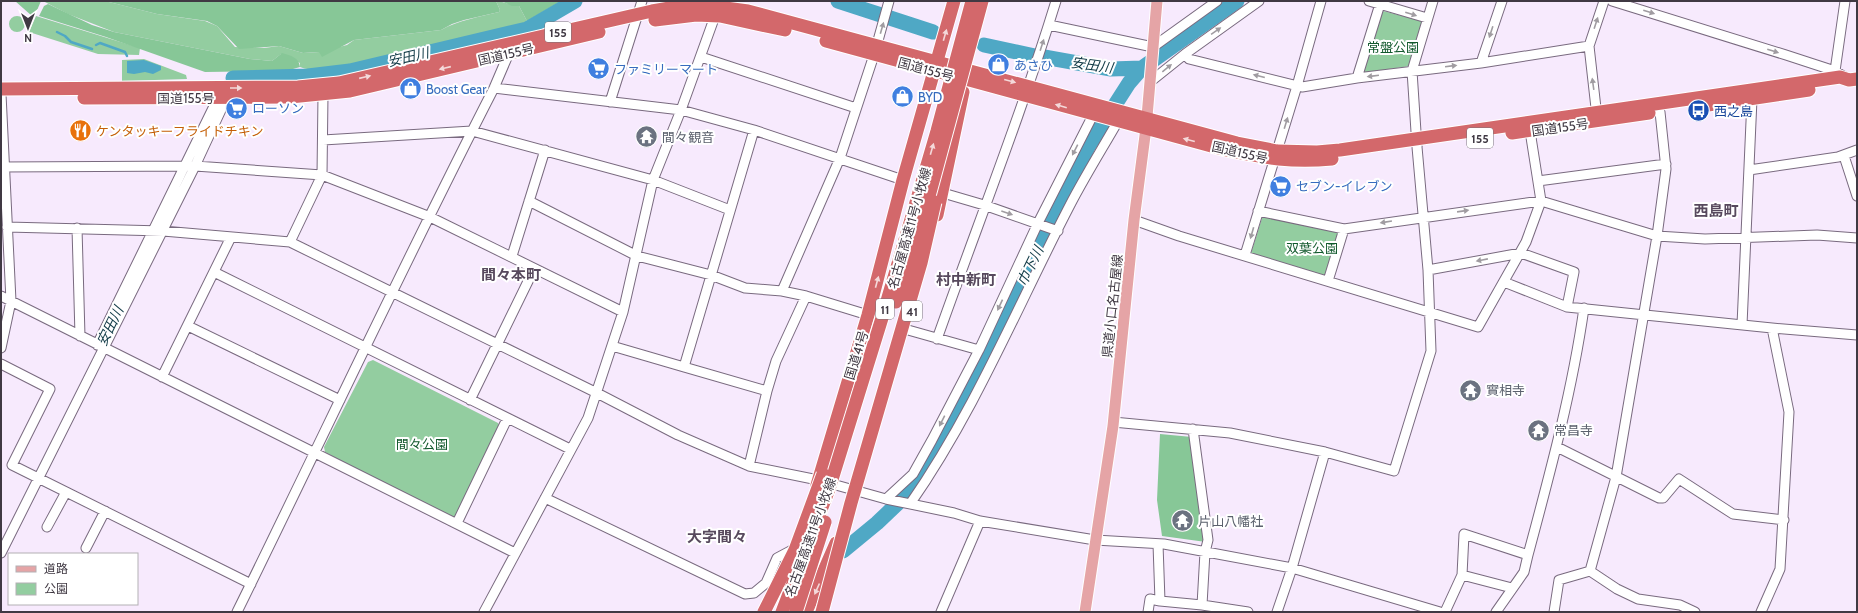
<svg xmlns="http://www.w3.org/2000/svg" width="1858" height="613" font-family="Cabin,'Noto Sans JP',sans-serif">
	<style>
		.green { fill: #93cda0 }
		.forest { fill: #87c797 }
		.water { fill: #4fa8c5 }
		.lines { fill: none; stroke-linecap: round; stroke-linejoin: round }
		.stream { stroke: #4fa8c5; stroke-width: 2.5 }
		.river { stroke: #4fa8c5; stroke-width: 15 }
		.minor-casing { stroke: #796a7f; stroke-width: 11 }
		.major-casing { stroke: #fff; stroke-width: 13 }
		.highway-casing { stroke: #fff; stroke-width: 15 }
		.minor { stroke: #fff; stroke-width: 9 }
		.major { stroke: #e5a4a6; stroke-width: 11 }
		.highway { stroke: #d3686b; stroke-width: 13 }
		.highway-bridge-casing { stroke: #fff; stroke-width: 15; stroke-linecap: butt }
		.highway-bridge { stroke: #d3686b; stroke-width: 13 }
		.oneway { fill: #a09ca1 }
		.oneway2 { fill: #f4d9da }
		.labels { text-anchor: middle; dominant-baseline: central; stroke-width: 4; stroke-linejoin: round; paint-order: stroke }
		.shield { fill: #fff; stroke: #79747b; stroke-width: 1 }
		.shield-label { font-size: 12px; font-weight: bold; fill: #403943 }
		.park-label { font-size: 13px; fill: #12592d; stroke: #fff }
		.street-label { font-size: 13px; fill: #403943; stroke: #fff }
		.shop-label { font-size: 13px; fill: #366cbe; stroke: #fff; text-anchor: start }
		.transit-label { font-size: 13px; fill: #164399; stroke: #fff; text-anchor: start }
		.food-label { font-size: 13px; fill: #c56008; stroke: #fff; text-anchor: start }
		.worship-label { font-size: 13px; fill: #5b616d; stroke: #fff; text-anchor: start }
		.water-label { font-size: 14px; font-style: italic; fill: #123b47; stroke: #fff }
		.quarter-label { font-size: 15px; font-weight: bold; fill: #57495d; stroke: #fff }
	</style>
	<rect width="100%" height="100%" fill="#f7eafd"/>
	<path class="green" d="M43 1H105L157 14 205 21 217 26 235 47 264 48 279 46 303 53 319 52 347 45 354 40 441 30C459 20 479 17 499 12L500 10 496 1C504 1 510 6 519 6L527 21 523 25C476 35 430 47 384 58 360 63 323 76 300 67V63L281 54 272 61 250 59 114 32 68 14Z
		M1383 11 1422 21 1410 66 1362 73Z
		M36 16 140 48 139 55 98 54 29 32Z
		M9 24a8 8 0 1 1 16 0a8 8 0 1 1-16 0Z
		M144 59 186 75 187 79 122 81V60Z
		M1263 215 1340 231 1327 277 1251 253Z
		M373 360 498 423 500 428 457 516 451 520 325 452 324 447 368 362Z"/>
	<path class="forest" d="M15 1H41L35 15 32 16Z
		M105 1H496L500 10 499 12 464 20 452 24 441 30 354 40 322 57 319 52 303 53 279 46 239 49 217 26 207 21 157 14Z
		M501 1H561L527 21 519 6H512Z
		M48 4 92 25 114 32 250 59 272 61 282 53C291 56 299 57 300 67L286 71 205 72 106 37 39 16 44 6Z
		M1160 434 1192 437 1206 542 1162 536 1157 500Z"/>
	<path class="water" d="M144 60 161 66V70L153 74 145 72 134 74 127 73V61Z"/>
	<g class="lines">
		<path class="stream" d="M57 32 65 36 71 42 92 49
			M96 45 100 43 125 52 127 56"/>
		<path class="river" d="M838 1 881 15
			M890 18 933 32
			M984 45 1035 56
			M1044 57 1111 69 1142 68
			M233 78 308 76 350 71 527 29 575 1
			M843 551 877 523 898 503 932 455 993 341 1088 147 1129 83 1142 68 1237 1"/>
		<defs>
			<path id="minor" d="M1369 1 1427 18
				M1612 1 1786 55 1835 71 1846 78
				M1049 25 1153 47 1217 1
				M1185 54 1189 59 1302 87 1357 78 1481 63 1589 46
				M701 57 856 108
				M1481 63 1502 1
				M1835 71 1845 1
				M1357 78 1380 4
				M1150 82 1185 54 1259 1
				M494 88 681 110 754 130 903 180
				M1 94 11 301 1 348
				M610 102 642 1
				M1597 117 1589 46 1604 1
				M323 140 472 131 653 180 730 210
				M1844 156 1857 196
				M1 167 195 166 322 175 430 217 623 312
				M1749 170 1838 157 1857 150
				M1538 181 1666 164
				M943 193 984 205 1058 231
				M529 201 637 256 711 275 745 288 782 291
				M1258 211 1344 229 1541 201 1657 236 1705 239 1817 235 1857 238
				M1134 220 1179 236 1478 327 1526 242 1541 201 1530 131
				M7 227 163 231 290 242 597 393 678 435 749 466 818 480 886 499 954 513 980 521 1095 540 1164 544 1292 568 1440 612
				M77 228 80 336
				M290 242 322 175 323 95
				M1245 255 1297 86 1321 1
				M512 256 545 150
				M1428 270 1521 253 1574 272 1567 307
				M214 272 570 449
				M1328 281 1344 229
				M1504 282 1567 307 1772 328 1857 335
				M1 296 515 553
				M868 315 806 296 782 291 840 158 874 55 889 1
				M1742 325 1752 99
				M188 326 340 400
				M908 330 979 350
				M937 339C977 226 1021 115 1056 1
				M97 345 218 98
				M612 346 684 367 754 130
				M1 364 50 389 12 465 251 584
				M684 367 767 391
				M162 377 231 237
				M470 400 534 269
				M1113 422 1230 433 1325 452 1394 471 1431 351 1428 270 1417 147 1412 71 1433 1
				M1557 447 1659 498H1663L1679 479 1733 514 1784 520
				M749 466 767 391 776 361 806 296
				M545 498 745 594 754 593 766 583 777 558 792 550
				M886 499 913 474 932 440 979 350 1038 223 1093 115
				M910 504C975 411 1018 305 1070 205 1085 176 1102 149 1118 121
				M457 523 507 419
				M47 527 66 492
				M86 548 105 511
				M1 553 195 166 227 97
				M1528 555C1550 473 1572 392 1584 308
				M1590 571 1617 589 1638 599 1680 605 1695 612
				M1462 575 1512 588
				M1160 601 1202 605 1205 552 1208 540 1193 429
				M1202 605 1248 612
				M237 612C323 437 405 261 494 88L509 53
				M484 612 588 418 623 312 653 180 681 110 715 16
				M941 612 980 521
				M1148 612 1150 599 1160 601 1158 544
				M1277 612 1292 568 1325 452
				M1445 612 1462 575 1464 534 1528 555 1524 572 1496 612
				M1554 612 1559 580 1590 571 1616 477 1657 236 1666 169 1660 112
				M1761 612 1780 569 1789 412 1772 328"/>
			<path id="major" d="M1085 612 1113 426 1134 220 1146 128 1157 1"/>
			<path id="highway" d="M655 20 696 15 720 16 785 30
				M826 41 1226 150C1265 158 1292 163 1332 159
				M1 89 298 87 339 83 652 11 681 6H711L748 11 1237 143 1277 151 1317 152 1340 150 1840 77 1849 80 1857 79
				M84 98 290 97 350 91 599 32
				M1708 105 1809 90
				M1512 133 1649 113
				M937 215 963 92
				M817 485 868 315 903 180 954 1
				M806 612 836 543"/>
		</defs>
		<use href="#minor" class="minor-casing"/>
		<use href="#major" class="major-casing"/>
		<use href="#highway" class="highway-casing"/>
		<use href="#minor" class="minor"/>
		<use href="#major" class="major"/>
		<use href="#highway" class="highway"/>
		<defs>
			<path id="highway-bridge" d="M896 302 929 196 982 1
				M764 612 795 550 823 474
				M782 612 829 489 882 318 937 131 972 1
				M796 612 825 522
				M822 612 851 503 921 263 935 202"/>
		</defs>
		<use href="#highway-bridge" class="highway-bridge-casing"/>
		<use href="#highway-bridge" class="highway-bridge"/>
	</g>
	<defs><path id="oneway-solid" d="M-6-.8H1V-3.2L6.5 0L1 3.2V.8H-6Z"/></defs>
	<g class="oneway">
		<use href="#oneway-solid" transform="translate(1649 12) rotate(17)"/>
		<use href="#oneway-solid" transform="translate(1411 14) rotate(17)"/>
		<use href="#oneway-solid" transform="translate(1596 23) rotate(-72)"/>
		<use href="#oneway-solid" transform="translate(882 28) rotate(-74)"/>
		<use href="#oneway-solid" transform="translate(1216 31) rotate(-35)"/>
		<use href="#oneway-solid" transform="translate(1491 32) rotate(108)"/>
		<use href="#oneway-solid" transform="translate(1042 45) rotate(-72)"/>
		<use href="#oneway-solid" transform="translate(1773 51) rotate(17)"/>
		<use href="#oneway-solid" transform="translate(1451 66) rotate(-7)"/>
		<use href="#oneway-solid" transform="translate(1167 68) rotate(-39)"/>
		<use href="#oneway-solid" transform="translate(1259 76) rotate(-166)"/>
		<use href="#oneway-solid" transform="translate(1373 76) rotate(173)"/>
		<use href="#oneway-solid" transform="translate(1593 84) rotate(-98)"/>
		<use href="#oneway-solid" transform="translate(1286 123) rotate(-73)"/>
		<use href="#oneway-solid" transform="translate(1075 150) rotate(117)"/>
		<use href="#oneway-solid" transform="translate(1463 211) rotate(-8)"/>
		<use href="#oneway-solid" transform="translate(1007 213) rotate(19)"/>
		<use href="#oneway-solid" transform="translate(1386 222) rotate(171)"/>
		<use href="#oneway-solid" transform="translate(1252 233) rotate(106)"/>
		<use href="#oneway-solid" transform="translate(1482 260) rotate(169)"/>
		<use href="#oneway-solid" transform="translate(1000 305) rotate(115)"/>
		<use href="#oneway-solid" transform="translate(942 421) rotate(117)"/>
	</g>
	<g class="oneway2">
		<use href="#oneway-solid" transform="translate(945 35) rotate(-74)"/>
		<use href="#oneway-solid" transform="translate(445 68) rotate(167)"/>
		<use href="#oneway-solid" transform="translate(365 77) rotate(-13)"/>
		<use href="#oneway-solid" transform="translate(1010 81) rotate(15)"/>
		<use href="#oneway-solid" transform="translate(236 88)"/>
		<use href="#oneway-solid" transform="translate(1061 106) rotate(-164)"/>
		<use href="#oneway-solid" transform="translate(1189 140) rotate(-165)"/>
		<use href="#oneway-solid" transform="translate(932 149) rotate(-74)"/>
		<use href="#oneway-solid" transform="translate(877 282) rotate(-75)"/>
		<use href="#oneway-solid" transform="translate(817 589) rotate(114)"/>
	</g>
	<defs>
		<symbol id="shop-disc" viewBox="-11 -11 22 22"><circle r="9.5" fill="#3f7fe0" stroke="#fff"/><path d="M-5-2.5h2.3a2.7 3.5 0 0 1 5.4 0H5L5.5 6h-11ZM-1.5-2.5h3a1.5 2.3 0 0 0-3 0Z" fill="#fff"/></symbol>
		<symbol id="supermarket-disc" viewBox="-11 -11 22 22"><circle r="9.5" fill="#3f7fe0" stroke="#fff"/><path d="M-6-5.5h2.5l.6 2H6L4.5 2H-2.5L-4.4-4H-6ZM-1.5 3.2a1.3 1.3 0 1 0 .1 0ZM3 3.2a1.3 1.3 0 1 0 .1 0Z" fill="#fff"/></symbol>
		<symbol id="bus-disc" viewBox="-11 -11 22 22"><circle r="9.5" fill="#1a4fb4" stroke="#fff"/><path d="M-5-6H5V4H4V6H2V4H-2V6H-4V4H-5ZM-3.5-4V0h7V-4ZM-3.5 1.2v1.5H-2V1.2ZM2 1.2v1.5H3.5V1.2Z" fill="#fff"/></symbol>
		<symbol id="restaurant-disc" viewBox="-11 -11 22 22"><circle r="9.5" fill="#e8710a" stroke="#fff"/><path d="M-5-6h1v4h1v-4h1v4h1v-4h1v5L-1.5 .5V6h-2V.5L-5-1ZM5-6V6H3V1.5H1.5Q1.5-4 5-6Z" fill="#fff"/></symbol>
		<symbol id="temple-disc" viewBox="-11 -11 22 22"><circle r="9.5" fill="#6b7280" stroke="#fff"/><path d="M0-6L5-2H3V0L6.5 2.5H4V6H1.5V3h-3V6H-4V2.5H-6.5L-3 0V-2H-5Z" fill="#fff"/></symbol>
	</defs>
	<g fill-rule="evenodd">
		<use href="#shop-disc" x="986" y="52" width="25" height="25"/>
		<use href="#supermarket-disc" x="586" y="56" width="25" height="25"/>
		<use href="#shop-disc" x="398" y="76" width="25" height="25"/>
		<use href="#shop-disc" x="890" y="84" width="25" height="25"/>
		<use href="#supermarket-disc" x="224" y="96" width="25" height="25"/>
		<use href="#bus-disc" x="1686" y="98" width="25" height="25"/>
		<use href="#restaurant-disc" x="68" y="118" width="25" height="25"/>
		<use href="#temple-disc" x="634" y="124" width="25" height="25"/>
		<use href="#supermarket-disc" x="1268" y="174" width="25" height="25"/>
		<use href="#temple-disc" x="1458" y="378" width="25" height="25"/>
		<use href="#temple-disc" x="1526" y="418" width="25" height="25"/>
		<use href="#temple-disc" x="1170" y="508" width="25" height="25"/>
	</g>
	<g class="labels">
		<g class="shield">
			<rect x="545" y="22" width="26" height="20" rx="3"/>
			<rect x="1467" y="128" width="26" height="20" rx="3"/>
			<rect x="876" y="299" width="18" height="20" rx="3"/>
			<rect x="902" y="301" width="20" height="20" rx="3"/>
		</g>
		<g class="shield-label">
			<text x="558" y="32">155</text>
			<text x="1480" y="138">155</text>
			<text x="885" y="309">11</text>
			<text x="912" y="311">41</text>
		</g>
		<g class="park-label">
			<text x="1393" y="47">常盤公園</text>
			<text x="1312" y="248">双葉公園</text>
			<text x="422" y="444">間々公園</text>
		</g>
		<g class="street-label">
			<text transform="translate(506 54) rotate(-13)">国道155号</text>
			<text transform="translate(926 69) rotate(15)">国道155号</text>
			<text x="186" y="98">国道155号</text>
			<text transform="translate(1560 127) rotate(-8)">国道155号</text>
			<text transform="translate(1240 152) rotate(13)">国道155号</text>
			<text transform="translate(909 228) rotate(-74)">名古屋高速11号小牧線</text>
			<text transform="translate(1112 306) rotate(-84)">県道小口名古屋線</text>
			<text transform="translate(856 355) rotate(-73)">国道41号</text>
			<text transform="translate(810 537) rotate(-70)">名古屋高速11号小牧線</text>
		</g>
		<g class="shop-label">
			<text x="1014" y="65">あさひ</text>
			<text x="614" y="69">ファミリーマート</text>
			<text x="426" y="89">Boost Gear</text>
			<text x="918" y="97">BYD</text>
			<text x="252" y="108">ローソン</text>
			<text x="1296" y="186">セブン-イレブン</text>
		</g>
		<g class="transit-label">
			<text x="1714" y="111">西之島</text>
		</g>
		<g class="food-label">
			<text x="96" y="131">ケンタッキーフライドチキン</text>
		</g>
		<g class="worship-label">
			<text x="662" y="137">間々観音</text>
			<text x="1486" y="390">實相寺</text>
			<text x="1554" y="430">常昌寺</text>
			<text x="1198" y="521">片山八幡社</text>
		</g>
		<g class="water-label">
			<text transform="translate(408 57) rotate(-13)">安田川</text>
			<text transform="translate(1092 65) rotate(8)">安田川</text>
			<text transform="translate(1030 266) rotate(-64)">巾下川</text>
			<text transform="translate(110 326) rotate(-64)">安田川</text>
		</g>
		<g class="quarter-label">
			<text x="1716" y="211">西島町</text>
			<text x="511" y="275">間々本町</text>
			<text x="966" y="280">村中新町</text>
			<text x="717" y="537">大字間々</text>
		</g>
	</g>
	<rect width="1858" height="613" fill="none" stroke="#403943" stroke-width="4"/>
	<rect x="8" y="553" width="130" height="52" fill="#ffffff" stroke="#b3b0b4"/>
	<rect x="16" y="566" width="20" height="6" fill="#e5a4a6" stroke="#b3b0b4"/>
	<text x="44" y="573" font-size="12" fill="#403943">道路</text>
	<rect x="16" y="583" width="20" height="12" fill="#93cda0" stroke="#b3b0b4"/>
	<text x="44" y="593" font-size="12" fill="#403943">公園</text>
	<g transform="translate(28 28) rotate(180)" stroke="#ffffff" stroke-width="3" paint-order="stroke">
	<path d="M0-3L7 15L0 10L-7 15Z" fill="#403943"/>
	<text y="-6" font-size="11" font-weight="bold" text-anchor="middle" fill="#403943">N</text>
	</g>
</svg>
